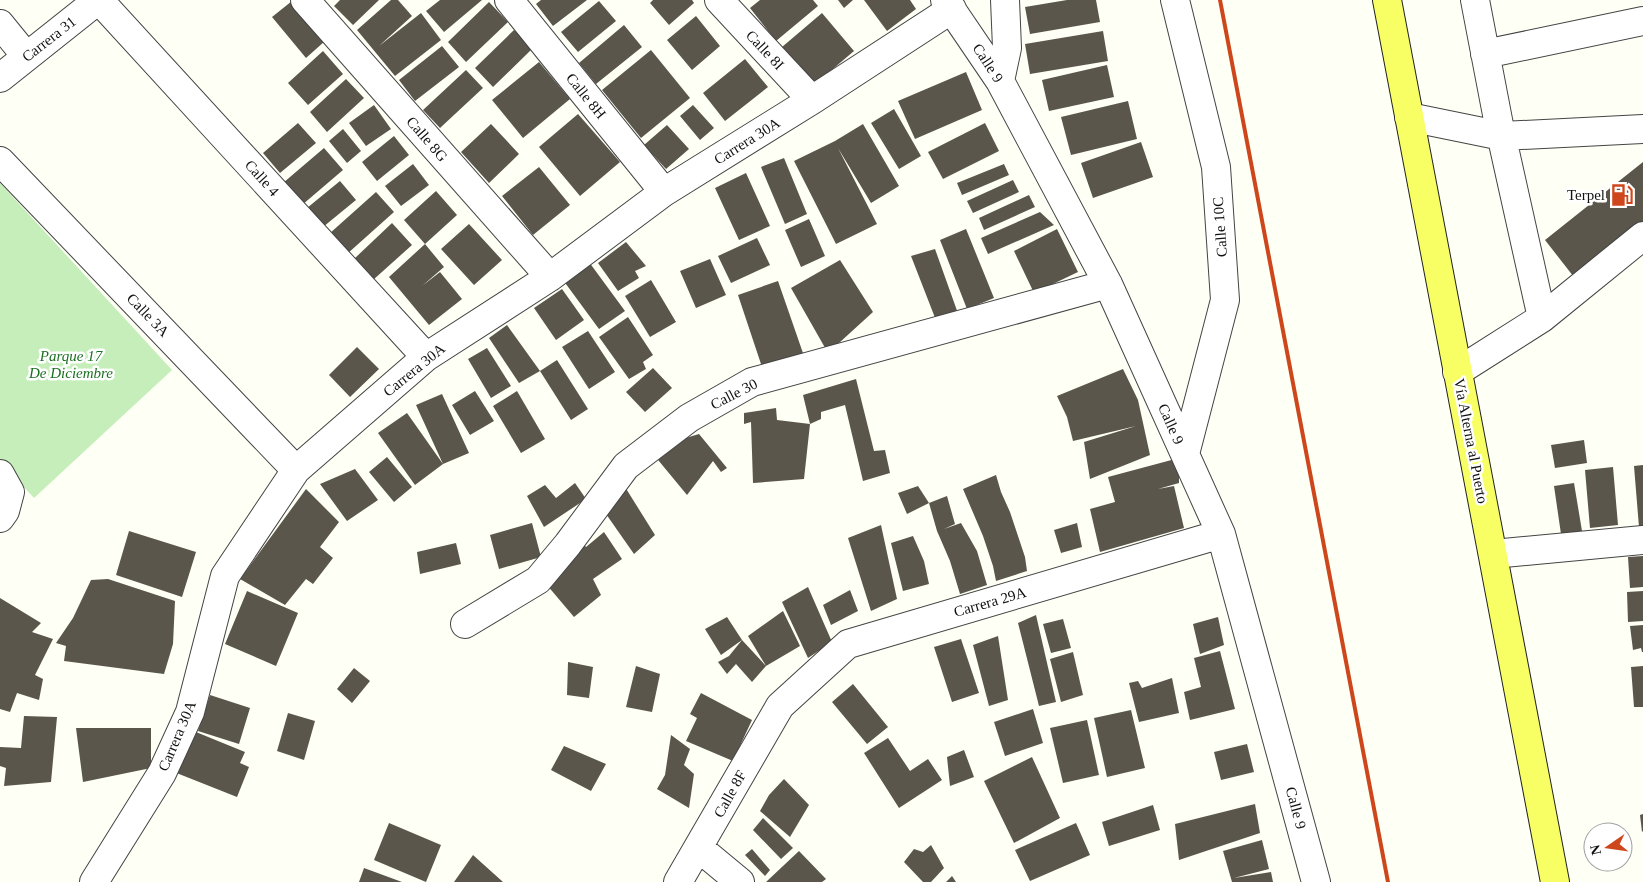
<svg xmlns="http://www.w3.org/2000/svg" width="1643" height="882" font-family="Georgia,serif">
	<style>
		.green { fill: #c6eeba }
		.building { fill: #5b564c }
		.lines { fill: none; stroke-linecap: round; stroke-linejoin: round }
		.minor-casing { stroke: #444; stroke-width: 30 }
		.major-casing { stroke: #222; stroke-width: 30 }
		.minor { stroke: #fff; stroke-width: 28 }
		.major { stroke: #f8ff65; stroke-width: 28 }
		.rail { stroke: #ce471c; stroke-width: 4 }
		.labels { text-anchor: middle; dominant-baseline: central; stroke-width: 5; stroke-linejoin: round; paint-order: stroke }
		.street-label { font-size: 15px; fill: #111; stroke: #fff }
		.poi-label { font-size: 15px; fill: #111; stroke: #fff; text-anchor: end }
		.park-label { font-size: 15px; font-style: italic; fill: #1a7021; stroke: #fff }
	</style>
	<rect width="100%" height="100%" fill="#fefff5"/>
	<path class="green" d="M0 183 172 370 34 498 0 461Z"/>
	<path class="building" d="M340 0H379L353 25 334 6Z
		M391 0H398L412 16 379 46 421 13 441 40 395 76 357 30Z
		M440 0H482L444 32 426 11Z
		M541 0H587L553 26 536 4Z
		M653 0H692L694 3 669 25 650 3Z
		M760 0H813L818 6 776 41 750 8Z
		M838 0H853L844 8Z
		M864 0H910L916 9 887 31Z
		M1067 0H1096L1100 22 1030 34 1025 7Z
		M292 1 325 41 306 58 272 17Z
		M599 1 616 21 578 52 561 32Z
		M489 2 508 22 466 62 448 42Z
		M822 13 854 51 814 85 782 47Z
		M696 16 720 46 692 70 667 40Z
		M624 25 642 47 596 84 579 63Z
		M514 30 532 49 493 87 475 68Z
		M1103 31 1108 61 1030 74 1025 44Z
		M442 46 459 67 415 101 399 80Z
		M651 50 690 98 641 138 602 90Z
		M323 51 343 74 308 105 288 83Z
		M745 59 768 87 725 121 703 93Z
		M539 62 570 99 523 138 492 100Z
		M1107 65 1114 97 1049 111 1042 80Z
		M466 70 483 88 440 128 423 110Z
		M966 72 982 110 915 139 898 101Z
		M346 79 364 98 327 132 310 112Z
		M1128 101 1137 139 1071 155 1061 117Z
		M374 105 391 129 366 146 349 123Z
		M693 105 714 128 700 140 680 116Z
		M894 109 921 156 899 169 871 123Z
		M578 114 620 162 580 196 539 147Z
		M298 123 316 143 280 173 263 153Z
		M985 123 999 151 943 179 928 152Z
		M491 124 519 154 489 183 461 152Z
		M863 124 899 186 871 203 838 148 877 224 836 244 794 161 835 141Z
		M667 125 689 149 666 169 644 145Z
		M343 129 361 151 347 163 329 141Z
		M394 136 409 155 377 181 362 162Z
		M1141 142 1153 177 1093 198 1081 163Z
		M324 148 343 170 302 205 283 183Z
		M784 158 807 214 785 224 761 167Z
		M1643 162V228L1577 281 1545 240Z
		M413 164 429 185 401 206 385 186Z
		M1004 164 1009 175 962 195 957 183Z
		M539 167 570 205 533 235 502 196Z
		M746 173 770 226 739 240 715 188Z
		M1013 180 1019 192 973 213 967 201Z
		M340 181 356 200 323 227 307 208Z
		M436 191 457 215 425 244 404 220Z
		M376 192 394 212 347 254 329 234Z
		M1029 195 1035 207 984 230 979 218Z
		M1040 212 1054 225 988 254 981 238Z
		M809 219 825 256 801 267 785 230Z
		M392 223 412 245 373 280 354 259Z
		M469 224 502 260 474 285 441 249Z
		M966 229 994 298 967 309 940 240Z
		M1057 229 1078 272 1034 293 1014 251Z
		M757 238 770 265 731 283 718 256Z
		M626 242 646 266 635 271 639 278 618 291 598 263Z
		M425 244 444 267 422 286 440 272 462 299 429 325 389 277Z
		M935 249 960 319 939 328 911 256Z
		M710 259 726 295 696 308 680 271Z
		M840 260 873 312 828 353 791 288Z
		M589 262 625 311 599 329 563 280Z
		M651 280 676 322 650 337 625 296Z
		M778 281 804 356 763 370 738 295Z
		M562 289 584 320 556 340 534 308Z
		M628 317 653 355 643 362 646 369 629 379 599 337Z
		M507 325 540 371 519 383 489 338Z
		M588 331 615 372 589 389 562 347Z
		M357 347 379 369 350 397 329 375Z
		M487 348 511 386 491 398 468 359Z
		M557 360 588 409 571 420 540 371Z
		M653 368 672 388 645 412 626 392Z
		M1123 369 1138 400 1150 455 1090 479 1084 442 1136 426 1073 441 1067 417 1057 396Z
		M856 379 874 451 885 450 890 473 863 481 845 405 821 412V419L810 424 803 395Z
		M475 391 494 421 470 435 452 405Z
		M517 391 545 439 521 453 493 406Z
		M442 394 469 453 443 464 415 485 378 433 407 413 443 464 416 405Z
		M776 408 777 420 810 424 804 479 753 483 751 422 744 424V413Z
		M699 434 727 468 721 472 713 461 687 495 649 449Z
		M1584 440 1587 463 1555 468 1551 445Z
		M387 457 412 487 394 502 369 472Z
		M1179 458V483L1158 489 1174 486 1184 528 1100 552 1090 509 1115 502 1108 477Z
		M1643 465V527H1639L1634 466Z
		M1613 467 1618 525 1590 528 1585 470Z
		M355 469 378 500 347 521 320 484Z
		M996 475 1001 492 1010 512 1025 557 1027 571 996 581 993 566 983 536 963 489Z
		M575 483 586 499 544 527 527 496 545 485 556 498Z
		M1574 483 1582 531 1561 534 1554 486Z
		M918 486 929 503 907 514 898 493Z
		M625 487 655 535 634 554 599 504Z
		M306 489 339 522 320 547 333 558 313 584 306 579 285 605 240 579Z
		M947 496 955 524 944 529 961 523 977 551 987 585 960 594 950 561 937 531 929 503Z
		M532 523 541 557 499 569 490 535Z
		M1077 523 1082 547 1061 553 1054 530Z
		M881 525 897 599 871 611 848 538Z
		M129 531 196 552 182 597 116 575Z
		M604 532 622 559 593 579 601 595 574 617 541 578 577 536 586 547Z
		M913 536 924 561 929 584 903 591 891 543Z
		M456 543 461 564 420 574 417 552Z
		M1643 556V587L1630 588 1628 557Z
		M108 579 175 601 173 644 164 674 64 661 66 646 56 643 73 618 91 580Z
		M808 587 832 642 808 658 782 602Z
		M850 590 858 611 831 625 823 605Z
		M247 591 298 613 276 666 225 644Z
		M1643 591V621L1628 622 1627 592Z
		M0 598 41 623 32 632 53 639 35 675 43 679 39 700 17 693 10 712 0 709Z
		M783 611 800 646 766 666 752 682 736 664 727 674 718 662 729 656 742 640 766 666 748 636Z
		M1036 615 1056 702 1039 706 1018 623Z
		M727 617 742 640 721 655 705 629Z
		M1218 617 1224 645 1200 654 1193 624Z
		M1063 619 1071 648 1051 653 1043 624Z
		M1643 625V652H1642L1641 648 1633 650 1630 626Z
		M998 636 1008 700 989 706 973 645Z
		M961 639 979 693 952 702 934 647Z
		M1220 651 1235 709 1190 720 1184 692 1201 687 1194 658Z
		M1073 652 1083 695 1061 702 1050 659Z
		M568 662 593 667 589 698 567 695Z
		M636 666 660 674 652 712 626 707Z
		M1643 666V707H1634L1631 667Z
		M354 668 370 681 352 703 337 689Z
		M1172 678 1179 713 1139 722 1129 683 1138 681 1142 688Z
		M853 684 888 727 867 744 832 702Z
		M701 693 752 720 733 761 686 741 697 718 690 714Z
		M210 695 250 708 239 744 198 731Z
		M1033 709 1043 743 1005 756 994 722Z
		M1131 710 1145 768 1107 777 1094 718Z
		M288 713 315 721 304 760 277 751Z
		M24 716 57 717 51 782 4 786 6 768 0 766V747L21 748Z
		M1087 720 1099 775 1063 783 1050 728Z
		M76 728H151V768L83 782Z
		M191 730 245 752 240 763 249 767 237 797 174 772Z
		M671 735 690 749 684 765 694 774 689 808 657 789 665 775Z
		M888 738 910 771 928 759 942 780 899 808 864 753Z
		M1247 744 1254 772 1221 780 1214 752Z
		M564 746 606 764 591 791 551 770Z
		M964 750 974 777 950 786 947 757Z
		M1032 757 1060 818 1014 843 984 781Z
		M784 779 809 805 790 837 760 811 769 795Z
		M1255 804 1260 833 1179 860 1175 824Z
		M1153 805 1160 830 1109 846 1102 822Z
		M1643 814V831L1642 832 1640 815Z
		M763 818 793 848 781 859 753 830Z
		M389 823 441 845 426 882 374 860Z
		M1076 823 1090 855 1030 881 1015 850Z
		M1262 840 1269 869 1234 878 1271 872 1273 882H1232L1223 851Z
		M931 845 944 868 931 882H923L904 862 914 849 923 852Z
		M752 849 770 870 765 876 745 855Z
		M799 851 826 879 822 882H766Z
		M473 855 503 882H454Z
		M364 868 402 882H359Z
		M952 876 956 882H946Z"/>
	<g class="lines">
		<defs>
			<path id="minor" d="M99 0 426 357
				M305 0 550 277
				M509 0 664 192
				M719 0 812 100
				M945 0 1000 81 1108 284 1221 534 1316 882
				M1175 0 1216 167 1225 300 1185 454
				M0 24 26 56
				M1485 54 1643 21
				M0 78 98 0
				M1000 81 1007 48 1005 0
				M1409 117 1502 136 1643 129
				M0 161 296 470
				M1542 318 1643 236
				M1457 372 1542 318 1499 125 1475 0
				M0 474 10 492 5 511 0 518
				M1493 554 1643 540
				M465 624 538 580 568 544 626 466 689 418 752 382 1108 284
				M699 848 740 882
				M94 882 162 773 190 712 225 576 296 470 426 357 550 277 664 192 812 100 952 9
				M678 882 780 706 848 644 1221 534"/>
			<path id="major" d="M1387 0 1555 882"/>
		</defs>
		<use href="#minor" class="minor-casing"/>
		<use href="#major" class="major-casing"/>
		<use href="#minor" class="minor"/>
		<use href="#major" class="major"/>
		<path class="rail" d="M1220 0 1388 882"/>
	</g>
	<defs>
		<symbol id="fuel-bare" viewBox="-9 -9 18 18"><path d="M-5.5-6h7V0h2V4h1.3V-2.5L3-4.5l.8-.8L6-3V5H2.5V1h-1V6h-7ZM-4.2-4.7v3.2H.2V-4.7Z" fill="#ce471c" stroke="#fff" stroke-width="2.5" paint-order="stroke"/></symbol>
	</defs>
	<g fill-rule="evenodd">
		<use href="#fuel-bare" x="1606" y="179" width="32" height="32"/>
	</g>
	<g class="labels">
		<g class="street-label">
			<text transform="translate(49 39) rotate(-38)">Carrera 31</text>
			<text transform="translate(765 50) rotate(47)">Calle 8I</text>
			<text transform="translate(988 63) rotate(57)">Calle 9</text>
			<text transform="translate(586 96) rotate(51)">Calle 8H</text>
			<text transform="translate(427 139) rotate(49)">Calle 8G</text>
			<text transform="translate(747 141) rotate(-32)">Carrera 30A</text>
			<text transform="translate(262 178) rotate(48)">Calle 4</text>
			<text transform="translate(1220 227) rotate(-94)">Calle 10C</text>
			<text transform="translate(148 315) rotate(46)">Calle 3A</text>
			<text transform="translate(414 370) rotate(-39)">Carrera 30A</text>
			<text transform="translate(734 394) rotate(-27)">Calle 30</text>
			<text transform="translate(1171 424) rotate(66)">Calle 9</text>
			<text transform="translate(1471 441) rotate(79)">Vía Alterna al Puerto</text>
			<text transform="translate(990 602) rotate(-16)">Carrera 29A</text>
			<text transform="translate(177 736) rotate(-67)">Carrera 30A</text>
			<text transform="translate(730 794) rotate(-61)">Calle 8F</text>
			<text transform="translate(1296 808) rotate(75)">Calle 9</text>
		</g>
		<g class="poi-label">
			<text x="1605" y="195">Terpel</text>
		</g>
		<g class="park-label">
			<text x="71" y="356">Parque 17<tspan x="71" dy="17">De Diciembre</tspan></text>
		</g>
	</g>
	<g transform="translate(1608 847) rotate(257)"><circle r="24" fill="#ffffff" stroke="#a0a0a0"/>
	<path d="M0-4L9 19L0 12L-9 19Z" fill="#ce471c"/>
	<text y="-8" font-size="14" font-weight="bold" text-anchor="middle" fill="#111111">N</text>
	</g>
</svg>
